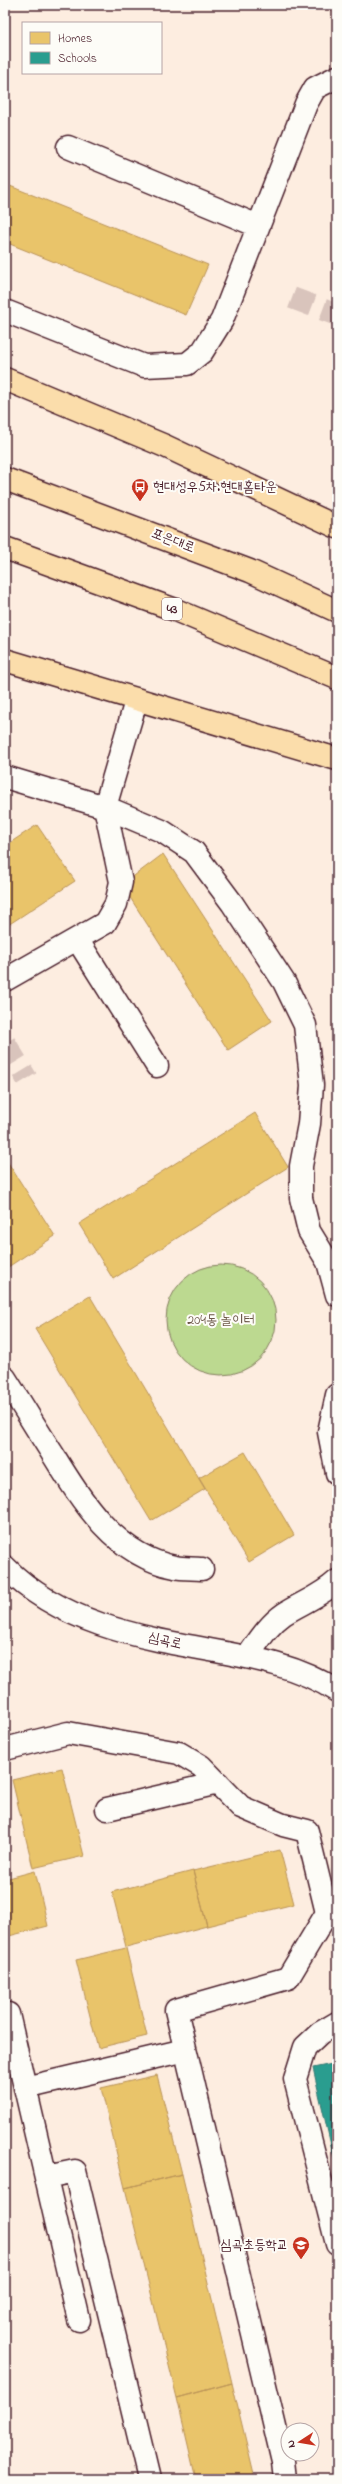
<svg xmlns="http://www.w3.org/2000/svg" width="342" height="2484" font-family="'Indie Flower','Poor Story',sans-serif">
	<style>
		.green { fill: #bcd990; stroke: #837c5e }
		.homes { fill: #e9c46a; stroke: #b99257 }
		.schools { fill: #2a9d8f; stroke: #347771 }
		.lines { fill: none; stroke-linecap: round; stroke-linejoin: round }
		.minor-tunnel { stroke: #d9c4bc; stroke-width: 22; stroke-dasharray: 22 11; stroke-linecap: butt }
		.minor-casing { stroke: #4a1f2b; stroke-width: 25 }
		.major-casing { stroke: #4a1f2b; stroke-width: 25 }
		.minor { stroke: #fdfcf7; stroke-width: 22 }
		.major { stroke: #fbddab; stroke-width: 22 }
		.labels { text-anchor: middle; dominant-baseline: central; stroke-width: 4; stroke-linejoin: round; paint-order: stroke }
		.shield { fill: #fdfcf7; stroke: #806168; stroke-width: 1 }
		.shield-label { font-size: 13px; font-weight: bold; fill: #4a1f2b }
		.poi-label { font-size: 14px; fill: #4a1f2b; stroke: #fdfcf7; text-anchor: start }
		.street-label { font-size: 14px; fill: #4a1f2b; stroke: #fdfcf7 }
		.park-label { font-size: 14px; fill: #6c5749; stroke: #fdfcf7 }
	</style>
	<rect width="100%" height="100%" fill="#fdede0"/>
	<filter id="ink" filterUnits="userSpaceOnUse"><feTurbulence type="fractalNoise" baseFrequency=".025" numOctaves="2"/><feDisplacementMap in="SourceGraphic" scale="8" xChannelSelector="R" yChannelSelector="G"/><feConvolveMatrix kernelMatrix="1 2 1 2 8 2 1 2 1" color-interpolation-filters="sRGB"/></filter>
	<g filter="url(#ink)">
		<path class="green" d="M166 1320a55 55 0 1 1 110 0a55 55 0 1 1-110 0Z"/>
		<path class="homes" d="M5 184 208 265 186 315 5 242Z
			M37 825 75 881 5 927V846Z
			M163 854 272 1021 228 1050 122 885Z
			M255 1113 288 1167 113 1279 79 1224Z
			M5 1158 55 1236 5 1269Z
			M90 1296 205 1489 151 1521 35 1329Z
			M245 1452 294 1535 249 1562 199 1478Z
			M62 1768 84 1856 33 1868 12 1780Z
			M280 1850 294 1904 207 1926 193 1871Z
			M35 1871 48 1926 5 1937V1879Z
			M193 1871 207 1926 126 1947 112 1892Z
			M126 1948 147 2036 98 2048 76 1960Z
			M157 2075 182 2174 125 2188 101 2088Z
			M182 2174 232 2383 177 2398 125 2188Z
			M232 2383 255 2479H196L177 2398Z"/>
		<path class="schools" d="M337 2063V2171L313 2068Z"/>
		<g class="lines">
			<path class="minor-tunnel" d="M292 298 337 315
				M5 1043 27 1079"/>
			<defs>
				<path id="minor" d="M68 147 258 226
					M5 311 144 366 187 364 202 352 222 320 306 104 315 88 337 77
					M5 777 105 807 162 831 194 852 232 903 284 982 305 1025 312 1085 309 1124 301 1166V1198L309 1231 328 1262 337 1295
					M77 939 157 1066
					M5 980 105 923 116 904 121 882 105 807 136 701
					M5 1378C21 1403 36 1428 52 1453 81 1500 115 1556 175 1567 183 1569 193 1568 202 1569
					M337 1395 329 1432 337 1473
					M5 1567C59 1622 137 1637 210 1650 254 1658 299 1666 337 1691
					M247 1657C258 1642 268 1625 284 1614 301 1603 321 1596 337 1581
					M5 1749 68 1733 179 1753 201 1766 241 1807 283 1825 307 1831 327 1913 288 1978 176 2010 283 2461 285 2479
					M107 1809 218 1783
					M5 2015 8 2014 79 2320
					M337 2023 320 2033 305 2047 295 2079 337 2244
					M25 2088 185 2050
					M46 2177 75 2171 149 2479"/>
				<path id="major" d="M5 379 165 446 337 527
					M5 479 250 571 337 611
					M5 548 173 609 337 678
					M5 660 337 759"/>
			</defs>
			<use href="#minor" class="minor-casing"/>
			<use href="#major" class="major-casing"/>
			<use href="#minor" class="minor"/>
			<use href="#major" class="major"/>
		</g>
	</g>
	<defs>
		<symbol id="bus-pin" viewBox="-11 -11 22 30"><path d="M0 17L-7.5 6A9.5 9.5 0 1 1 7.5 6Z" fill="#c8321e" stroke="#fdfcf7"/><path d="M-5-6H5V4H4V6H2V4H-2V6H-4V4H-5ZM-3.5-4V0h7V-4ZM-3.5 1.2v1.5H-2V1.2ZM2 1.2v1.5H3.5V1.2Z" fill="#fff"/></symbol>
		<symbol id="school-pin" viewBox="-11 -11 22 30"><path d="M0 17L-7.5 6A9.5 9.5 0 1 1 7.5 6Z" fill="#c8321e" stroke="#fdfcf7"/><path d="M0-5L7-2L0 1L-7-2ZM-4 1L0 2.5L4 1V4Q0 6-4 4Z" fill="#fff"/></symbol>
	</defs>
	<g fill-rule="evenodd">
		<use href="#bus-pin" x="130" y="477" width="20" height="27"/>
		<use href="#school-pin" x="291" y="2235" width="20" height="27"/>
	</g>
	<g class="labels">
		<rect class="shield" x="162" y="598" width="20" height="22" rx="3"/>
		<g class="shield-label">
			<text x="172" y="609">43</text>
		</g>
		<g class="poi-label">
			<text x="153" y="487">현대성우5차.현대홈타운</text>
			<text x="288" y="2245" text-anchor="end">심곡초등학교</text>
		</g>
		<g class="street-label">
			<text transform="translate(173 541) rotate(21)">포은대로</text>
			<text transform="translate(165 1641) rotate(13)">심곡로</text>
		</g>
		<g class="park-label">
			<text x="221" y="1320">204동 놀이터</text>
		</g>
	</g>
	<rect width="342" height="2484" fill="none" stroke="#fdfcf7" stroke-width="20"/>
	<rect x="10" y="10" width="322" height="2464" fill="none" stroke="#4a1f2b" stroke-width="1.5" filter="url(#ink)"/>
	<rect x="22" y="22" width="140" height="52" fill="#fdfcf7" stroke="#b5a4a5"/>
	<rect x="30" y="32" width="20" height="12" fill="#e9c46a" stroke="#b5a4a5"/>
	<text x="58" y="42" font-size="12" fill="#4a1f2b">Homes</text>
	<rect x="30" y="52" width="20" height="12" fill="#2a9d8f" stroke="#b5a4a5"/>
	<text x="58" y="62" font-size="12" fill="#4a1f2b">Schools</text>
	<g transform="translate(300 2442) rotate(258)"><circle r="19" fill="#fdfcf7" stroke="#b5a4a5"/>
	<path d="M0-3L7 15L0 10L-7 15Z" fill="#c8321e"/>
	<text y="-6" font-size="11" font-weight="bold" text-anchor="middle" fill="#4a1f2b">N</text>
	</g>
</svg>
